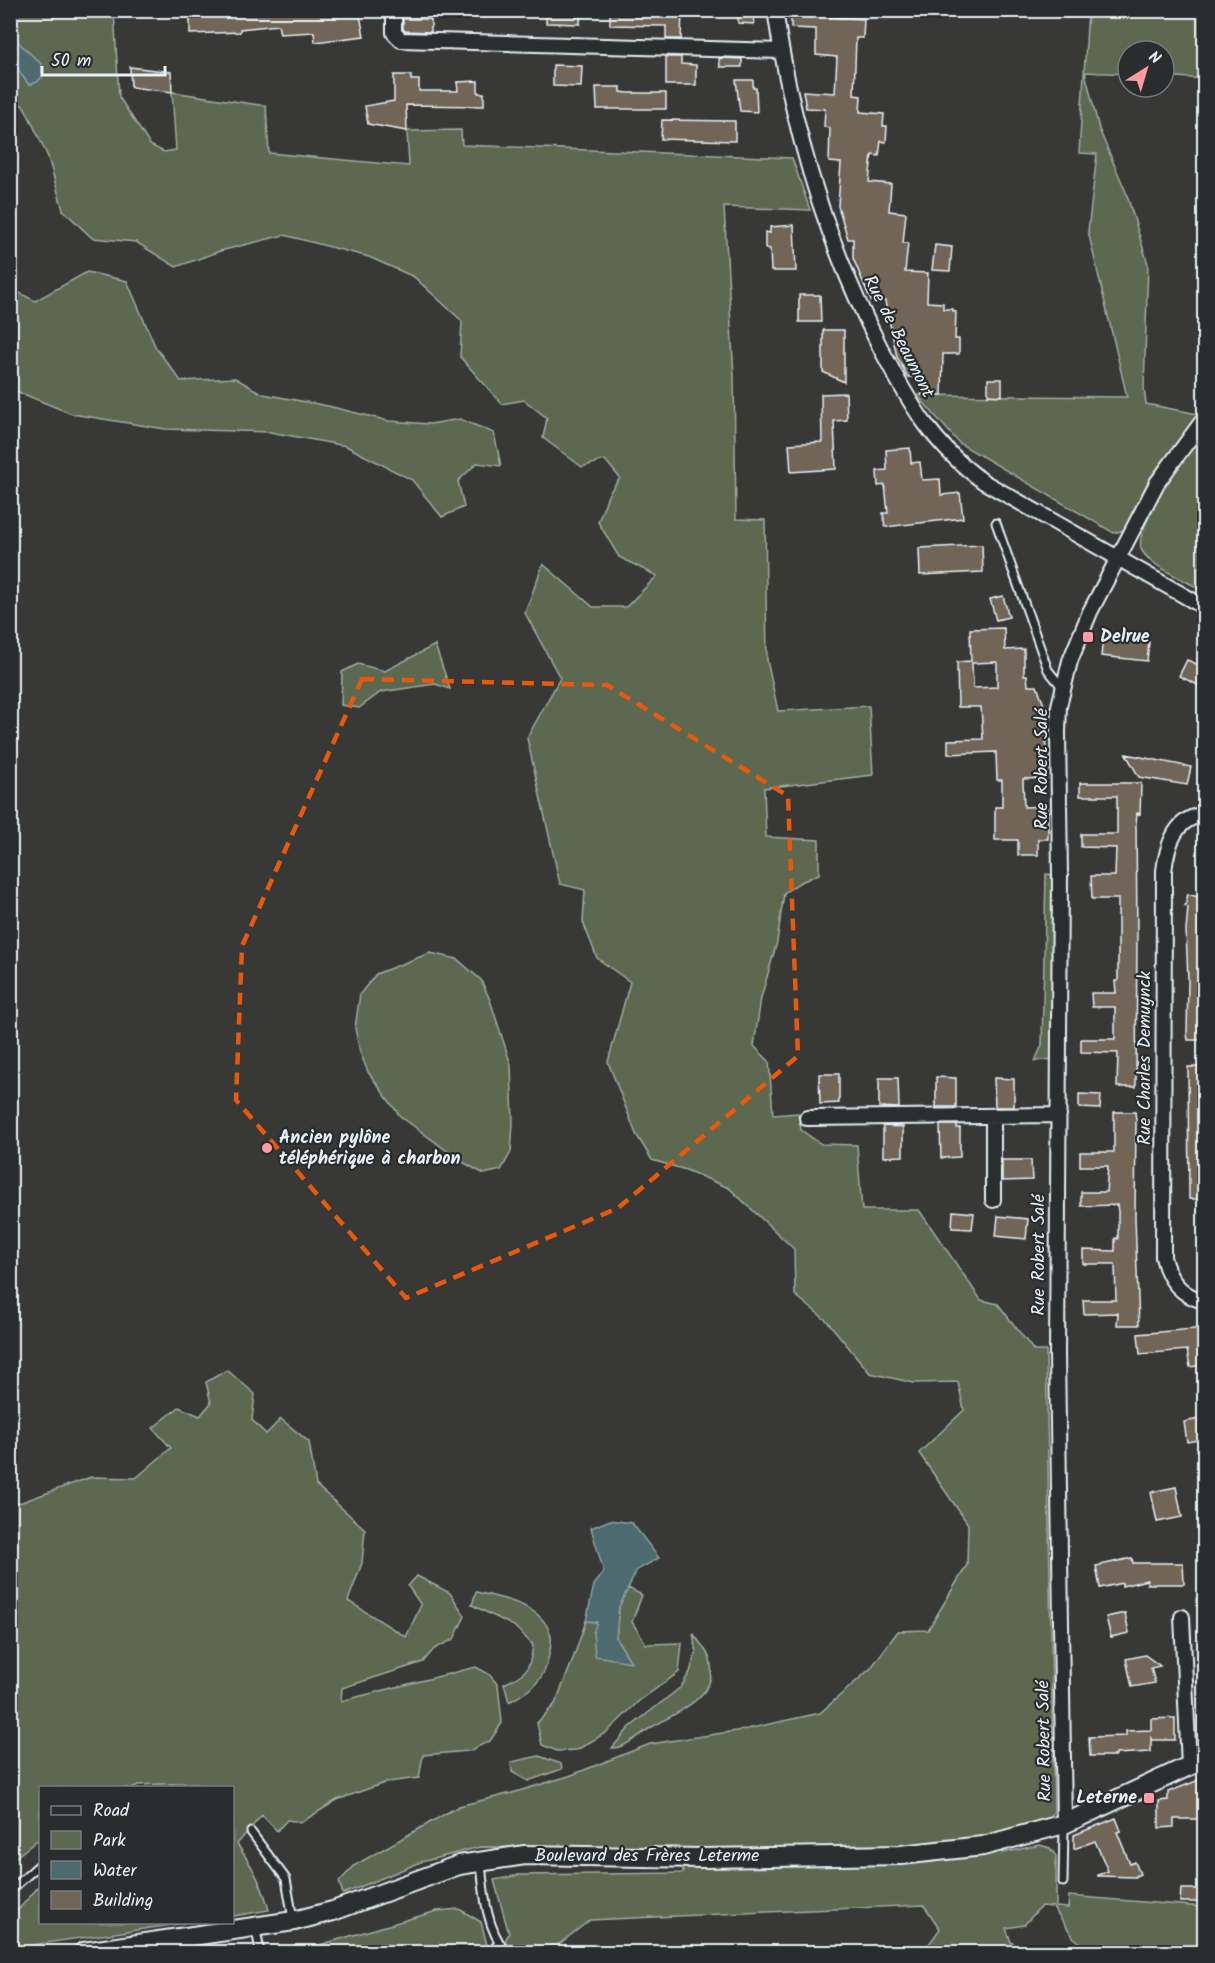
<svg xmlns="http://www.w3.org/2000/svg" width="1215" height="1963" font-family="Kalam,sans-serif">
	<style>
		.green { fill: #5c6850; stroke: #a2aca4; stroke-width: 1.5 }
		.water { fill: #4d6b6f; stroke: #8ba1a6; stroke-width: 1.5 }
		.building { fill: #706557; stroke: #e8f1f8; stroke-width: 1.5; fill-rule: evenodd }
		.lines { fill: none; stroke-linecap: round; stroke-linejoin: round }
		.service-casing { stroke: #e8f1f8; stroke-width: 11 }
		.minor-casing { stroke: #e8f1f8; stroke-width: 18 }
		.tertiary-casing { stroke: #e8f1f8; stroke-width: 22 }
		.service { stroke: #2a2d2e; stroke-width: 7 }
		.minor { stroke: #2a2d2e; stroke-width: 14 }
		.tertiary { stroke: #2a2d2e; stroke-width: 18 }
		.marked { fill: none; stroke: #e8590c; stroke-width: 4.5; stroke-dasharray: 12 8; stroke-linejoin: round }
		.poi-dot { fill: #ff9aa2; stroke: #2a2d2e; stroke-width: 2 }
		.labels { text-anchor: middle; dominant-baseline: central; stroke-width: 4.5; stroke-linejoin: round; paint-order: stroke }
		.street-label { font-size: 18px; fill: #e8f1f8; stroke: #2a2d2e }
		.poi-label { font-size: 18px; font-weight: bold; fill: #e8f1f8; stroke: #2a2d2e; text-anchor: start }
	</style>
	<rect width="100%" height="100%" fill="#383836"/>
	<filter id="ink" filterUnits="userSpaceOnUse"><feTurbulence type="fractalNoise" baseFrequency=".0167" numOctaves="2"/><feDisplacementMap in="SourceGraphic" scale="12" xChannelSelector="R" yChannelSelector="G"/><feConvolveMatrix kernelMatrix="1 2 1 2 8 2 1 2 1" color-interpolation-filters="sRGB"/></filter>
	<g filter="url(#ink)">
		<path class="green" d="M11 11H114L119 97 150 145 164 152 176 150 172 92 266 106 269 153 409 166 407 131 461 130 462 145 792 158 810 210 724 207 734 376 736 519 765 520 767 660 778 711 869 706 873 775 764 788 766 837 819 840V874L799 883 784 893 777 942 761 998 754 1046 769 1061 773 1115 798 1113 801 1130 821 1144 857 1145 862 1210H919L981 1300 998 1304 1034 1351H1046L1054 1811 1047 1823 1002 1835V1853L1040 1845 1050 1848 1056 1856V1907L1068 1908 1069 1896 1204 1907V1952H1093L1074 1938 1053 1907 1041 1906 1024 1925 1006 1928 1011 1942 1028 1952H923L940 1929 924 1905 590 1920 549 1952H498L509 1934 494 1880 519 1875 683 1873 680 1849 480 1847 421 1862 343 1894 339 1882 355 1865 459 1806 512 1793 569 1776 650 1744 743 1730 820 1713 871 1668 898 1631 928 1630 967 1565 968 1524 919 1453 964 1410 958 1382 914 1383 870 1373 827 1321 795 1295 794 1249 729 1188 686 1170 652 1160 636 1134 608 1062 630 982 597 958 583 922 585 890 560 884 527 738 560 678 525 613 543 564 593 607H626L657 576 619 557 598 522 609 493 620 478 605 460 582 467 543 438 547 418 524 400 502 404 460 357 462 321 414 277 369 257 284 235 220 251 176 267 136 242 92 238 63 210 48 157 25 108 11 95V60L41 64 18 42 11 38Z
			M1088 11H1204V79L1164 76V51H1128V74L1085 72 1099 129 1126 192 1148 264 1144 388 1146 404 1198 414 1150 478 1124 530 1114 533 959 443 917 395 1127 397 1088 231 1097 154 1079 153Z
			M87 272 127 281 156 348 181 381 235 378 263 394 328 406 389 421 430 424 460 419 494 433 501 466 477 463 458 481 464 507 442 517 412 480 346 446 270 432 165 429 72 414 11 389V290L12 289 35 301Z
			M1204 431V591C1187 581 1153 568 1142 551 1130 532 1190 448 1204 431Z
			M435 645 450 689 435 684 381 692 359 708 341 705 342 672 358 664 385 671Z
			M1046 874 1054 875 1053 1059 1035 1061 1042 1045Z
			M430 953 457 959 481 980 490 1000 511 1065 513 1123 511 1152 501 1170 484 1174 461 1161 400 1116 368 1072 360 1052 355 1028 360 994 376 974Z
			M227 1370 255 1394 252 1420 266 1434 281 1419 309 1442 316 1485 365 1529 362 1563 348 1601 406 1637 421 1605 408 1586 417 1576 450 1593 465 1616 454 1639 434 1649 423 1662 342 1688 341 1701 476 1667 489 1674 498 1685 502 1723 490 1741 469 1751 423 1755 419 1778 387 1782 337 1800 302 1822 287 1820 277 1831 262 1815 237 1844C252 1865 263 1885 269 1910L233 1916 232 1788 209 1787 192 1783 138 1785 133 1788H40V1838L11 1861V1504L22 1502 91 1477 136 1478 171 1448 153 1428 179 1407 200 1416 211 1403 206 1382Z
			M628 1588 642 1595 632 1622 646 1644 682 1643 679 1672 639 1701 607 1732 577 1750 557 1751 542 1745 537 1723 555 1704 572 1662 586 1621 597 1622 630 1661 616 1638 619 1607Z
			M476 1592C502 1598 545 1605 551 1637 552 1642 550 1649 549 1655 545 1681 531 1690 509 1702L504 1684C526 1673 530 1671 533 1645L514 1626 472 1605Z
			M693 1633C698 1641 708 1651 710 1660 720 1697 677 1712 652 1727 640 1734 626 1748 612 1748L629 1728 681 1687 690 1672 696 1653Z
			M539 1756 561 1764 562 1769 528 1781 512 1772 511 1762Z
			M40 1885V1922L185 1923 11 1948V1918Z
			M459 1909 481 1922 487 1945 481 1952H295L437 1911Z"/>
		<path class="water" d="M11 38 18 42 41 64 43 76 37 82 29 85 11 60Z
			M610 1520 632 1523 659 1558 637 1570 619 1607 616 1638 631 1662 595 1656 593 1633 597 1622 586 1621 594 1585 604 1572 591 1528Z"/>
		<path class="building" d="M240 10H359L364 36 315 42 314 32 280 34 278 25 240 29V32L190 34V15L220 14V12Z
			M546 10H581L580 24 546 23Z
			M610 10H682L681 39H666V26L610 25Z
			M738 10H753L754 24 738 23Z
			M806 10H830V17L864 19 863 38H856L854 95 861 96 860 112 884 114 883 126H887L886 142 881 141 879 156 872 155 869 182 891 184 889 211 906 213 903 243H908L905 272 928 273 927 302 943 303V309H953V311L956 312 955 339H959V354H943L942 395H922V377H908L897 357 885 301H871L853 258V239H848L838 206 841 163 829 162 830 128 824 127 825 109 806 108 803 91 835 93 837 57 816 55V29L791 28V15L806 16Z
			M403 19H431V32L405 31 403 29Z
			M666 57H681V64L696 65V85H666Z
			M719 58 742 59V67H720Z
			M553 65 582 66 581 87 553 86Z
			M130 67 171 72 172 92 131 87Z
			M394 75H411V80H419V91H458L457 82 478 81V93H484V106L406 105 407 131 368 124 365 106 394 101Z
			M736 80H753V88H756L757 112 740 111Z
			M596 87H621V92L628 93H666V109H597Z
			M662 120 735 121V141L661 139Z
			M794 225 796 271H771L770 249 765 248V232L770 233V227Z
			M935 245 952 247 950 271 932 270Z
			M799 295H820L821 322H799Z
			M823 330H844V382L823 372Z
			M988 379H1002V396L988 395Z
			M846 393 847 420 834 421 836 469 791 472 789 444 822 442 821 394Z
			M910 448 911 463 920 462 922 480 940 479 941 495 960 493 963 518 885 527 883 513H888L885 485 878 486 877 471 887 470 886 450Z
			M982 545 983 572 920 575 919 548Z
			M1003 596 1009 617 996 620 990 599Z
			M1004 628 1005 650 1024 649V675H1027L1028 686H1037L1045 708 1047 778 1023 779 1024 807 1048 806V839H1038V855H1018V840H995V807H1002V780H997L996 752 948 754V740L983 739 981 707H958L957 662 971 661 970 629ZM997 662V687L973 688 972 663Z
			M1110 637 1142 640V642H1149L1147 661 1101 656 1103 638Z
			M1187 660 1204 667V688L1179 676Z
			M1126 754 1191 767 1187 785 1139 777Z
			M1080 783H1141L1140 814 1137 813 1136 824 1137 929 1136 1087H1117L1118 1053 1081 1052V1039H1115V1007H1092L1091 993H1116L1115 981H1118V899H1092L1091 876H1115L1116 848 1081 847V834H1117V796H1080Z
			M1188 894 1204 899V1040H1188L1187 1034 1188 980 1186 931 1188 907 1185 906Z
			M1188 1067H1204V1199H1189Z
			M819 1074H839V1103L820 1104Z
			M936 1077 956 1078V1107H936Z
			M879 1078H898L899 1108 879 1107Z
			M994 1078 1014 1079V1107H995Z
			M1079 1094 1101 1095 1100 1109 1079 1108Z
			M1114 1112H1135L1136 1120 1135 1218 1139 1325H1117L1118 1313 1084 1314 1083 1300H1116L1115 1264H1083V1250L1115 1251V1238L1118 1239V1211L1117 1205 1081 1206V1192H1106L1108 1166H1080V1152H1114Z
			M940 1125H957V1128H960V1157L941 1158Z
			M883 1126 903 1127V1156L883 1157Z
			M1002 1160H1031L1032 1180 1002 1181Z
			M953 1211 974 1213 972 1229 952 1228Z
			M998 1216 1028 1219 1026 1239 996 1236Z
			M1204 1328V1365L1190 1367 1187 1350 1140 1354 1138 1334Z
			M1204 1418V1439L1187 1442 1184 1422Z
			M1176 1487 1182 1517 1157 1522 1151 1492Z
			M1132 1558 1133 1563H1183L1184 1584H1147V1580L1122 1586V1583L1100 1588 1096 1566Z
			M1125 1613 1129 1633 1111 1637 1106 1617Z
			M1145 1655 1160 1666 1151 1668 1155 1683 1132 1687 1126 1659Z
			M1175 1718V1740H1151V1736V1752L1116 1754V1756H1090L1089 1737 1126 1736V1731L1151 1730V1719Z
			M1204 1778V1819H1174V1827L1159 1828V1801L1168 1800V1792Z
			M1116 1818 1121 1831 1117 1832 1130 1864 1135 1862 1140 1874 1136 1876V1877L1098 1876V1875L1108 1871 1095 1841 1074 1849V1835Z
			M1181 1889H1204V1902H1180Z"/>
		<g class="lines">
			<defs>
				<path id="service" d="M996 523 1048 670 1062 687
					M251 1832 286 1879 293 1919
					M481 1863C484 1894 486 1928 506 1952
					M1063 1882 1064 1826
					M10 1891 40 1864
					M254 1930 257 1935 260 1952
					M493 1952 498 1943"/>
				<path id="minor" d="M394 10V33L401 40 781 51
					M775 10C792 127 826 242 880 347 908 401 933 446 984 482L1204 607
					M1204 815C1175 817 1167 846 1164 871L1163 1257C1168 1279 1181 1296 1204 1301
					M807 1118 1059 1115
					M993 1200V1116
					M1182 1617 1189 1766
					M1064 1824 1057 1355 1060 875 1058 732 1059 706 1070 661 1090 612 1157 483 1204 419"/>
				<path id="tertiary" d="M84 1952 294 1921 333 1911 459 1865 525 1855 701 1858 901 1855 983 1846 1064 1824 1204 1759"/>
			</defs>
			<use href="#service" class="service-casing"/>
			<use href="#minor" class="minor-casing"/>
			<use href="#tertiary" class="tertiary-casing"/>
			<use href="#service" class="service"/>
			<use href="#minor" class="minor"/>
			<use href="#tertiary" class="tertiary"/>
		</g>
	</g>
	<path class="marked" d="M362 679 607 685 788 796 798 1056 618 1208 406 1298 236 1100 242 946Z"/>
	<g class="poi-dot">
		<rect x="1082" y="631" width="12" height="12" rx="3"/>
		<circle cx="267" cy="1148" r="6"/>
		<rect x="1143" y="1792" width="12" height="12" rx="3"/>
	</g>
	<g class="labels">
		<g class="street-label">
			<text transform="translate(898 337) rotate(63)">Rue de Beaumont</text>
			<text transform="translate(1042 769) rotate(-90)">Rue Robert Salé</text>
			<text transform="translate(1145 1058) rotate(-90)">Rue Charles Demuynck</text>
			<text transform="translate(1039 1255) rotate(-90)">Rue Robert Salé</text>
			<text transform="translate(1045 1741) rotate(-91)">Rue Robert Salé</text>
			<text x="647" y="1856">Boulevard des Frères Leterme</text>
		</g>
		<g class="poi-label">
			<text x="1100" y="637">Delrue</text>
			<text x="279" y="1138">Ancien pylône<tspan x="279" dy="21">téléphérique à charbon</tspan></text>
			<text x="1137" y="1798" text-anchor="end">Leterne</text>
		</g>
	</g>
	<rect width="1215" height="1963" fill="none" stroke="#2a2d2e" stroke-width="36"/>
	<rect x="18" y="18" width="1179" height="1927" fill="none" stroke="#e8f1f8" stroke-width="2" filter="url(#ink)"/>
	<rect x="39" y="1786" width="195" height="138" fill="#2a2d2e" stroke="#767b7f" stroke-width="1.5"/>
	<rect x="51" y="1806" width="30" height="9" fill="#2a2d2e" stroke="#767b7f" stroke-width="1.5"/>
	<text x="93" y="1816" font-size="18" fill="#e8f1f8">Road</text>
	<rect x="51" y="1831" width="30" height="18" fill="#5c6850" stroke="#767b7f" stroke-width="1.5"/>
	<text x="93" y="1846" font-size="18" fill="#e8f1f8">Park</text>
	<rect x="51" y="1861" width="30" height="18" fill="#4d6b6f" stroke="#767b7f" stroke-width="1.5"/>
	<text x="93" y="1876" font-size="18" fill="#e8f1f8">Water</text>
	<rect x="51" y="1891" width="30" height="18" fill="#706557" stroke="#767b7f" stroke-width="1.5"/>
	<text x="93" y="1906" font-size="18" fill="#e8f1f8">Building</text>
	<g transform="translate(1146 69) rotate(37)"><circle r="28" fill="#2a2d2e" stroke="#767b7f" stroke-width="1.5"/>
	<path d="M0-4.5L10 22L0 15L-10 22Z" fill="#ff9aa2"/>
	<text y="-9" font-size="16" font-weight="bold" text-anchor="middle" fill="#e8f1f8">N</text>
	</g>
	<path d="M42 66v9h123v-9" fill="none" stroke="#e8f1f8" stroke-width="3"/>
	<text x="51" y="66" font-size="18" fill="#e8f1f8" stroke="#2a2d2e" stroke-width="4.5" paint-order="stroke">50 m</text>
</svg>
